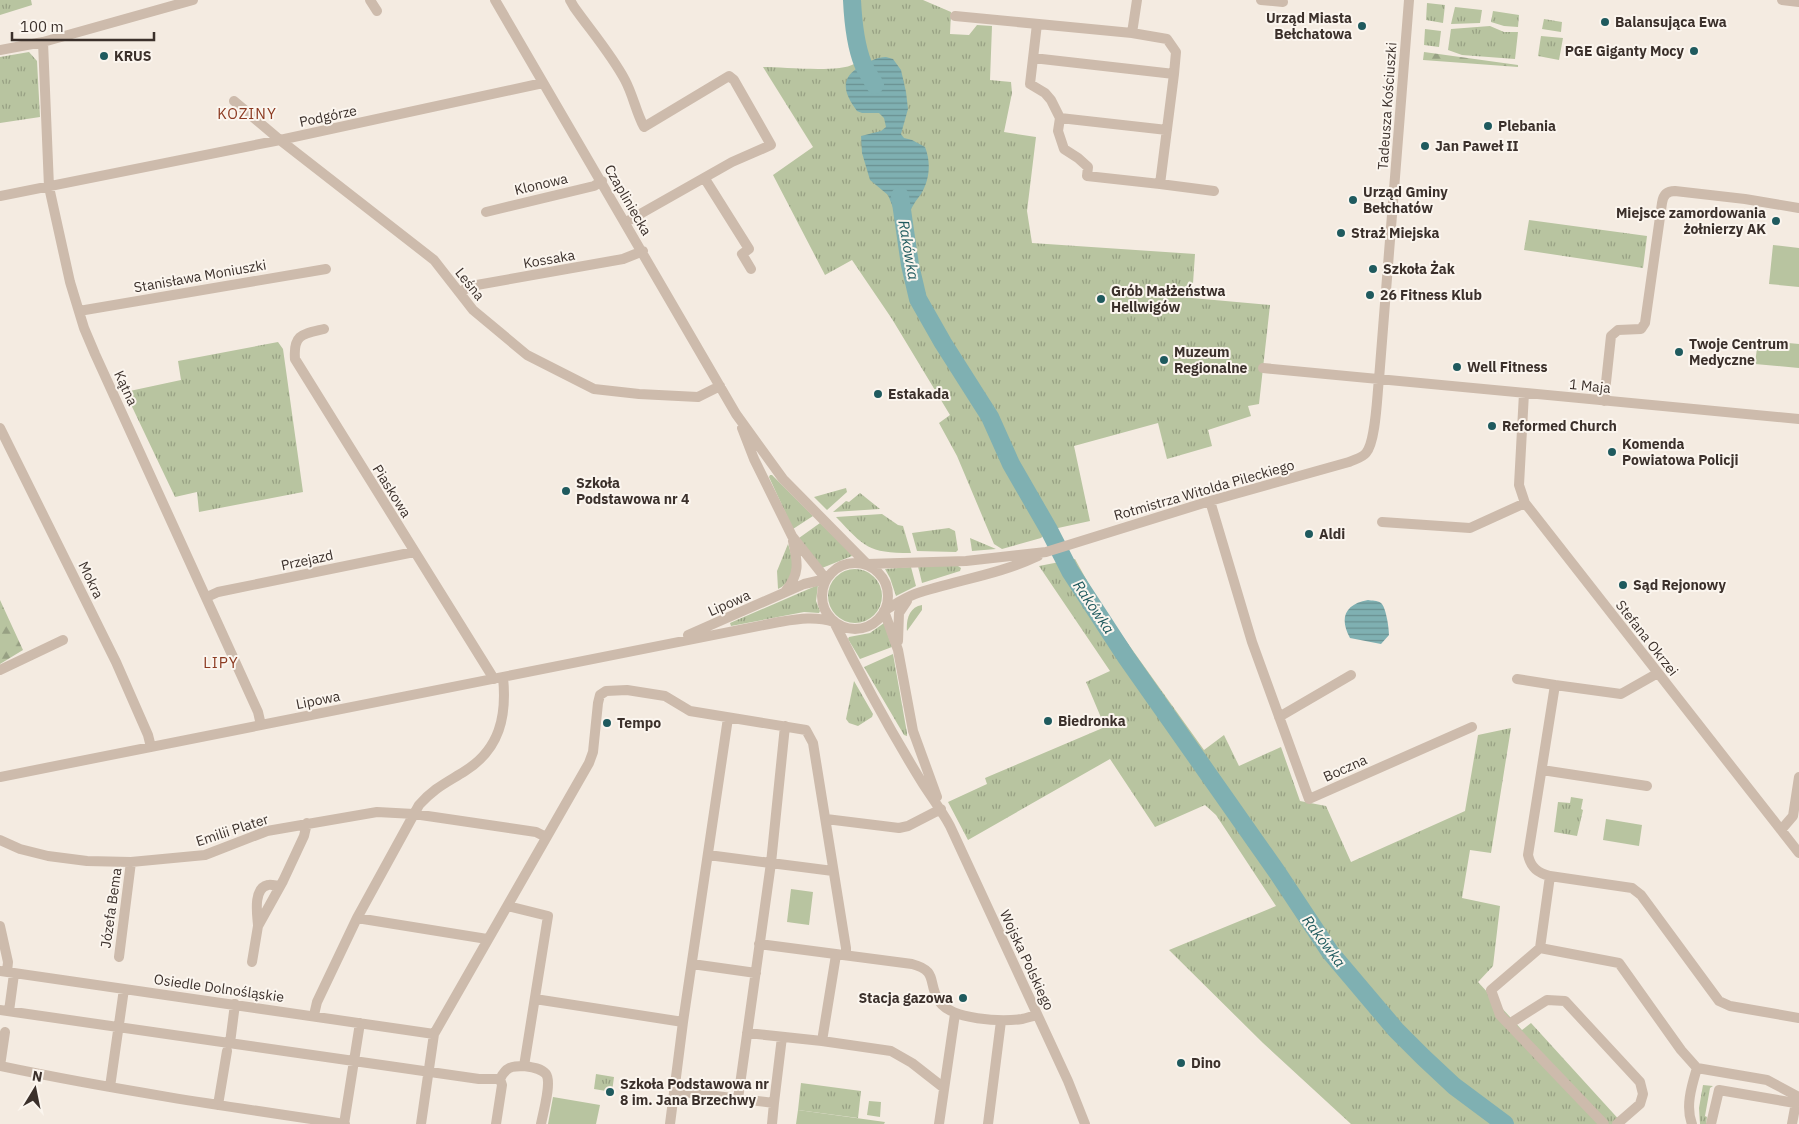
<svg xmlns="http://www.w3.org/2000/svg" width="1799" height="1124" font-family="'IBM Plex Sans',sans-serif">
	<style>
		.grass { fill: url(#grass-tufts) }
		.forest { fill: url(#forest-firs) }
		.pitch { fill: #b8c4a0 }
		.water { fill: url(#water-rules) }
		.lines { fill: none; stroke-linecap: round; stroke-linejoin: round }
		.river { stroke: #7fb0b2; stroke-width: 18 }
		.minor { stroke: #cdbbac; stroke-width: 10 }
		.poi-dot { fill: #1f5a5e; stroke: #fbf5ee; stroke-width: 2 }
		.labels { text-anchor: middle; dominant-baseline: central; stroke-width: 4; stroke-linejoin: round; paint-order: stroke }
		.poi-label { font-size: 14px; font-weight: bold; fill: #3b302b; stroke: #fbf5ee; text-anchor: start }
		.street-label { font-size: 14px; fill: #3b302b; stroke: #fbf5ee }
		.neighbourhood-label { font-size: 15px; letter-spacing: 1px; fill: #8c3b22; stroke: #fbf5ee }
		.water-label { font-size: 15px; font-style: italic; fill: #1f5a5e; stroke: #fbf5ee }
	</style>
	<defs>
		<pattern id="grass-tufts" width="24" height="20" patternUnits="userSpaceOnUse" patternTransform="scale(1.25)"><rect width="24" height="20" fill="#b8c4a0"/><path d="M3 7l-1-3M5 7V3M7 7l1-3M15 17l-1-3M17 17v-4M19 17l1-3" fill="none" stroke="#97a083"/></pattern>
		<pattern id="forest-firs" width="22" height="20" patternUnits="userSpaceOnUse" patternTransform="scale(1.25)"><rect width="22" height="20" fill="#b8c4a0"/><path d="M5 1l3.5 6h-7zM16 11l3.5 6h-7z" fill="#97a083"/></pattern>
		<pattern id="water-rules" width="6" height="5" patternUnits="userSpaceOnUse" patternTransform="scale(1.25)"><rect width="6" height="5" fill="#7fb0b2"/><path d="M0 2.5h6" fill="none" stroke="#699091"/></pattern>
	</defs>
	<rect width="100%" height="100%" fill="#f4ebe1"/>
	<path class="grass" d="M0 0H31L32 5 0 15Z
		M844 0H923L951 12 950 34 969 35 977 25 992 26 990 80 1011 82 1012 93 1004 132 1036 137 1027 211 1032 243 1195 254 1192 298 1270 305 1259 404 1248 406 1251 416 1208 430 1212 446 1167 459 1158 423 1074 446 1090 521 1049 530 1041 538 1002 549 994 544 957 456 939 423 950 415 892 319 852 260 825 275 773 175 813 147 763 67C783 67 839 73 854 64Z
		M1427 3 1445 5 1443 23 1426 20Z
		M1455 7 1482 10 1480 23 1451 24Z
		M1493 11 1519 15 1518 27 1504 26 1491 22Z
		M1544 19 1562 22 1561 32 1542 29Z
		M1490 26 1504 32H1518L1515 59 1462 55 1448 50 1451 29Z
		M1425 29 1441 31 1439 47 1424 45Z
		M1541 36 1563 38 1559 60 1538 56Z
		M29 52 37 61 40 117 0 123V57Z
		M1529 220 1647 236 1643 268 1524 250Z
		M278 342 283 349 303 492 199 512 197 492 175 497 125 392 181 380 178 361Z
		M770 475H772L813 516 793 529 769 477Z
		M846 488 847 492 827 510 814 497Z
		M860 493 880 509 833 512 846 501 849 502Z
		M882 514 898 525 903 526 911 553C867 553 865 547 836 517Z
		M820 523 851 553 852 556 822 568 799 538Z
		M949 528 955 531 958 550 956 552 917 551 912 533Z
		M970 538 996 549 972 551Z
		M788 544C794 560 797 580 778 589L777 571Z
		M1075 559 1101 606 1204 750 1224 735 1239 766 1281 747 1300 801 1326 806 1351 862 1465 811 1478 735 1511 728 1491 853 1470 850 1462 898 1500 906 1493 966 1478 982 1522 1030 1531 1023 1623 1124H1351L1263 1043 1169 950 1276 906 1216 815 1205 805 1155 827 1110 759 968 840 948 802 987 784 985 778 1105 727 1086 682 1110 671 1039 566Z
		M918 566H958L961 568 960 571 922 583Z
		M911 567 916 586 896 596 890 578 885 569Z
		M828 596a27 27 0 1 1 54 0a27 27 0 1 1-54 0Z
		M818 585 816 601 820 611 819 613 804 612 731 626 730 623Z
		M922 605V610L907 631C906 620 909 607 922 605Z
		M884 623 892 647 860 659 848 639 849 637 870 633Z
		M893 654 907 733V736L904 735 864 667Z
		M854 681 873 714 872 717 858 726 849 723 846 719Z
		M1571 797 1583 799 1581 809 1583 810 1577 836 1554 832 1558 802 1570 803Z
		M596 1074 614 1077 612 1092 594 1089Z
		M801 1083 861 1091 858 1118 798 1110Z
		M1703 1085 1713 1086 1710 1088 1705 1116 1707 1117 1706 1124H1700L1699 1108Z"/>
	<path class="forest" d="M1424 52 1518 65V67L1423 60Z
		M0 600 23 650 0 664Z"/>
	<path class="pitch" d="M1773 245 1799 248V287L1769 284Z
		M1758 340 1799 344V368L1755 364Z
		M1606 819 1642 825 1639 846 1603 840Z
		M791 889 813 892 809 925 787 922Z
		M553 1097 600 1105 596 1124H548Z
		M869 1101 881 1102 880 1117 867 1115Z
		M798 1110 885 1122 884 1124H796Z"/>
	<path class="water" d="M886 57 893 59 901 70 906 92 908 109 901 134 904 138 912 140 925 147C931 162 930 179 921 194 919 197 916 200 914 204 910 210 909 216 903 220H898L888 195 870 180 862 153 861 136 881 131 886 127 884 118 879 113H862L857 111C843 92 839 77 863 65 871 61 877 57 886 57Z
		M1368 600C1372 601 1377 600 1381 603 1386 607 1389 628 1389 635L1381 644 1350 638C1339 618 1345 604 1368 600Z"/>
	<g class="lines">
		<path class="river" d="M852 0C853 21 855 44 863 64 866 71 871 78 875 85
			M900 196 910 265 918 299 943 343 990 417 1011 464 1049 530 1070 571 1126 657 1277 872 1330 952 1396 1030 1423 1057 1454 1086 1505 1124"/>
		<path class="minor" d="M370 0 377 11
			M495 0 736 414 783 479 867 564
			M570 0 574 7C591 31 611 54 625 80 633 95 636 112 644 127L729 76 734 80 771 145 732 162 626 222
			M1137 0 1132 33 1167 39 1176 52 1174 74
			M1261 0 1283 2
			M1782 0 1799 2
			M955 16 1132 33
			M1037 24 1030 84 1045 93 1051 100 1060 118 1058 131 1064 149 1078 158 1088 167 1087 176 1160 184
			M43 42 49 187 70 282 84 328 95 354 258 712 261 725
			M0 50 43 42 193 0
			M1033 58 1174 74 1160 184 1214 191
			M234 101 280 140 434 260 473 310 527 355 594 389 639 394 698 397 720 386
			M1060 118 1167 130
			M705 179 749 249 742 254 751 269
			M0 196 280 140 543 83
			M486 212 594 186 602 181
			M460 292 471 286 623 259 643 251
			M79 311 326 269
			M324 329C303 334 293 334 295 359L494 679
			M1263 368 1799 419
			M1524 393 1519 485 1525 503 1799 853
			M1604 401 1611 336 1618 330 1641 329 1645 323 1662 203C1663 195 1667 191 1675 191L1745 199 1799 208
			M0 428 116 662 148 735 151 747
			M742 428 754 459 792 536 826 579
			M1210 501 1252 642 1309 799 1472 727
			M1382 522 1470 528 1525 503
			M822 596a33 33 0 1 1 66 0a33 33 0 1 1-66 0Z
			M867 564 966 561 1046 552 1210 501 1349 462C1355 459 1362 458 1366 453 1376 442 1377 395 1379 379L1409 0
			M785 592C800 574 798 563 793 541
			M207 597 218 592 414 552
			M884 611 898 650 913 731 937 797
			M884 611C894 605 904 598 915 594 956 580 998 575 1038 556
			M834 622C861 677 891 732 923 784 932 798 942 811 950 826L1068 1081 1085 1124
			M688 635 804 584 826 579
			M898 641 899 613 907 601
			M0 670 63 640
			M1517 679 1555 685
			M1279 717 1351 675
			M1542 770 1647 786
			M0 777 779 622C798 619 815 616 834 622
			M826 819 899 828 908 826 941 809
			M1781 830 1793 816 1799 777
			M0 840 20 849 48 856 87 861 131 862 205 855 267 831 377 812 414 814 536 832 546 837
			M708 855 833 871
			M1550 876C1538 873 1531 868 1528 855L1555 685 1621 694 1658 673
			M357 918 487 939
			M258 925C257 914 253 888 268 885 271 884 277 886 280 886
			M0 926 8 962 7 972
			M759 944 912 964C939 971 927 983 939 1001 951 1020 1002 1022 1022 1019 1027 1018 1032 1016 1037 1015
			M1540 948 1550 876 1632 888 1641 895 1719 1001 1730 1006 1799 1018
			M119 957 131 862
			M252 962 258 926 283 881 304 836 307 823
			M692 964 756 973
			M0 971 434 1034
			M535 999 683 1022
			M0 1010 479 1079H500C506 1067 511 1066 524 1066L548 916 508 906
			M9 1011 14 974
			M314 1015 317 1002 357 918 419 805C434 788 446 783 465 771 500 749 507 716 503 677
			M1509 1024 1547 1000 1565 1001 1640 1082 1643 1094 1640 1104 1617 1124
			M747 1033 822 1041 836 955
			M822 1041 891 1051 912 1063 944 1088
			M230 1043 235 1004
			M0 1066C114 1090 230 1107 345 1124
			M0 1066 5 1032
			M524 1066C531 1067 541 1068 546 1074 552 1082 543 1113 541 1124
			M110 1087 124 989
			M674 1091 774 1103 772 1124
			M738 1099 771 863 785 726
			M774 1103 782 1037
			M218 1105 227 1051
			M344 1124 360 1023
			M421 1124 434 1034 589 763 593 752 598 703 600 695 606 691 627 690 665 696 690 711 806 730 813 743 846 948V954
			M496 1124 502 1085 500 1079
			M670 1124 683 1022 728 718
			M939 1124 955 1014
			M988 1124 1001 1021
			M1604 1124 1500 1015 1491 990 1540 948 1619 963 1681 1050 1697 1068 1767 1080 1797 1096
			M1692 1124C1685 1106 1692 1085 1697 1068
			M1711 1124 1719 1090 1795 1103
			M1792 1124 1797 1097"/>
	</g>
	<g class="poi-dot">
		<circle cx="1605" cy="22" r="5"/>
		<circle cx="1362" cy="26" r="5"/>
		<circle cx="1694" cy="51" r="5"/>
		<circle cx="104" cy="56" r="5"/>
		<circle cx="1488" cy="126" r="5"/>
		<circle cx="1425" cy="146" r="5"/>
		<circle cx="1353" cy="200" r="5"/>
		<circle cx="1776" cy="221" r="5"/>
		<circle cx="1341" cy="233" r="5"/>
		<circle cx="1373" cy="269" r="5"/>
		<circle cx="1370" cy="295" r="5"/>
		<circle cx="1101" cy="299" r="5"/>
		<circle cx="1679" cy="352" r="5"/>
		<circle cx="1164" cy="360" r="5"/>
		<circle cx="1457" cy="367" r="5"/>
		<circle cx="878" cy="394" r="5"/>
		<circle cx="1492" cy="426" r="5"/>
		<circle cx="1612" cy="452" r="5"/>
		<circle cx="566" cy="491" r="5"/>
		<circle cx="1309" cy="534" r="5"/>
		<circle cx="1623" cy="585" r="5"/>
		<circle cx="1048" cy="721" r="5"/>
		<circle cx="607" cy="723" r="5"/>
		<circle cx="963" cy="998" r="5"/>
		<circle cx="1181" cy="1063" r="5"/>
		<circle cx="610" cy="1092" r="5"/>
	</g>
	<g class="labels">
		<g class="poi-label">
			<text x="1352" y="18" text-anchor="end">Urząd Miasta<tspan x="1352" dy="16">Bełchatowa</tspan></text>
			<text x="1615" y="22">Balansująca Ewa</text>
			<text x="1684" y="51" text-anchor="end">PGE Giganty Mocy</text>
			<text x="114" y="56">KRUS</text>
			<text x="1498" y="126">Plebania</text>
			<text x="1435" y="146">Jan Paweł II</text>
			<text x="1363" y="192">Urząd Gminy<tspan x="1363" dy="16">Bełchatów</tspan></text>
			<text x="1766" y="213" text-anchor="end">Miejsce zamordowania<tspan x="1766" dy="16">żołnierzy AK</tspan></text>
			<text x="1351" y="233">Straż Miejska</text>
			<text x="1383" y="269">Szkoła Żak</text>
			<text x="1111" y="291">Grób Małżeństwa<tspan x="1111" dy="16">Hellwigów</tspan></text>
			<text x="1380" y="295">26 Fitness Klub</text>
			<text x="1689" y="344">Twoje Centrum<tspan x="1689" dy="16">Medyczne</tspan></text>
			<text x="1174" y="352">Muzeum<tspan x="1174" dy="16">Regionalne</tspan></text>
			<text x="1467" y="367">Well Fitness</text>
			<text x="888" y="394">Estakada</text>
			<text x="1502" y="426">Reformed Church</text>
			<text x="1622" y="444">Komenda<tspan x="1622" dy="16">Powiatowa Policji</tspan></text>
			<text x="576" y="483">Szkoła<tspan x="576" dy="16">Podstawowa nr 4</tspan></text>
			<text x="1319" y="534">Aldi</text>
			<text x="1633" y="585">Sąd Rejonowy</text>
			<text x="1058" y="721">Biedronka</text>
			<text x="617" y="723">Tempo</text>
			<text x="953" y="998" text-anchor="end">Stacja gazowa</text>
			<text x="1191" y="1063">Dino</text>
			<text x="620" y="1084">Szkoła Podstawowa nr<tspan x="620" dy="16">8 im. Jana Brzechwy</tspan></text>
		</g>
		<g class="street-label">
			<text transform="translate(1387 106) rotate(-86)">Tadeusza Kościuszki</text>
			<text transform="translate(328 116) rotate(-12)">Podgórze</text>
			<text transform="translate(541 184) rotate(-13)">Klonowa</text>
			<text transform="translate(628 200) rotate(60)">Czapliniecka</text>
			<text transform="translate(549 259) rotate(-10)">Kossaka</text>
			<text transform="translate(200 276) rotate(-10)">Stanisława Moniuszki</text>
			<text transform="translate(470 284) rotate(51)">Leśna</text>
			<text transform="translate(1590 386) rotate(6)">1 Maja</text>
			<text transform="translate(126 388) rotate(65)">Kątna</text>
			<text transform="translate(1204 490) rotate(-16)">Rotmistrza Witolda Pileckiego</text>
			<text transform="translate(392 491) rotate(58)">Piaskowa</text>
			<text transform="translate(307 560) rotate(-12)">Przejazd</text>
			<text transform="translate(91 580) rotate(64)">Mokra</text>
			<text transform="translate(729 603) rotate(-24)">Lipowa</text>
			<text transform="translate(1647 638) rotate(52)">Stefana Okrzei</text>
			<text transform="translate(318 700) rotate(-11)">Lipowa</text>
			<text transform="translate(1345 768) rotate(-24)">Boczna</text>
			<text transform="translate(232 830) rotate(-18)">Emilii Plater</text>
			<text transform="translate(111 908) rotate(-82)">Józefa Bema</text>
			<text transform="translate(1027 960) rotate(65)">Wojska Polskiego</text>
			<text transform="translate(219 988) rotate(8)">Osiedle Dolnośląskie</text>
		</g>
		<g class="neighbourhood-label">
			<text x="247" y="113">KOZINY</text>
			<text x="221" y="662">LIPY</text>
		</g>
		<g class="water-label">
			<text transform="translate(909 250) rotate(80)">Rakówka</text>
			<text transform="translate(1094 607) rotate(56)">Rakówka</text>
			<text transform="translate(1324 941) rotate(53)">Rakówka</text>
		</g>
	</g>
	<g transform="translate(35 1089) rotate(10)" stroke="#fbf5ee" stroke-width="4" paint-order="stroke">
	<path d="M0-4L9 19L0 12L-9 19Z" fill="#3b302b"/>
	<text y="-8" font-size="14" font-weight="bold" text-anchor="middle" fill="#3b302b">N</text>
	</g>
	<path d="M12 32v8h142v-8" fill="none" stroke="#3b302b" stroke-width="2.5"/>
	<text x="20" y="32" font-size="15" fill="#3b302b" stroke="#fbf5ee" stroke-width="4" paint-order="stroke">100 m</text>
</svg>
